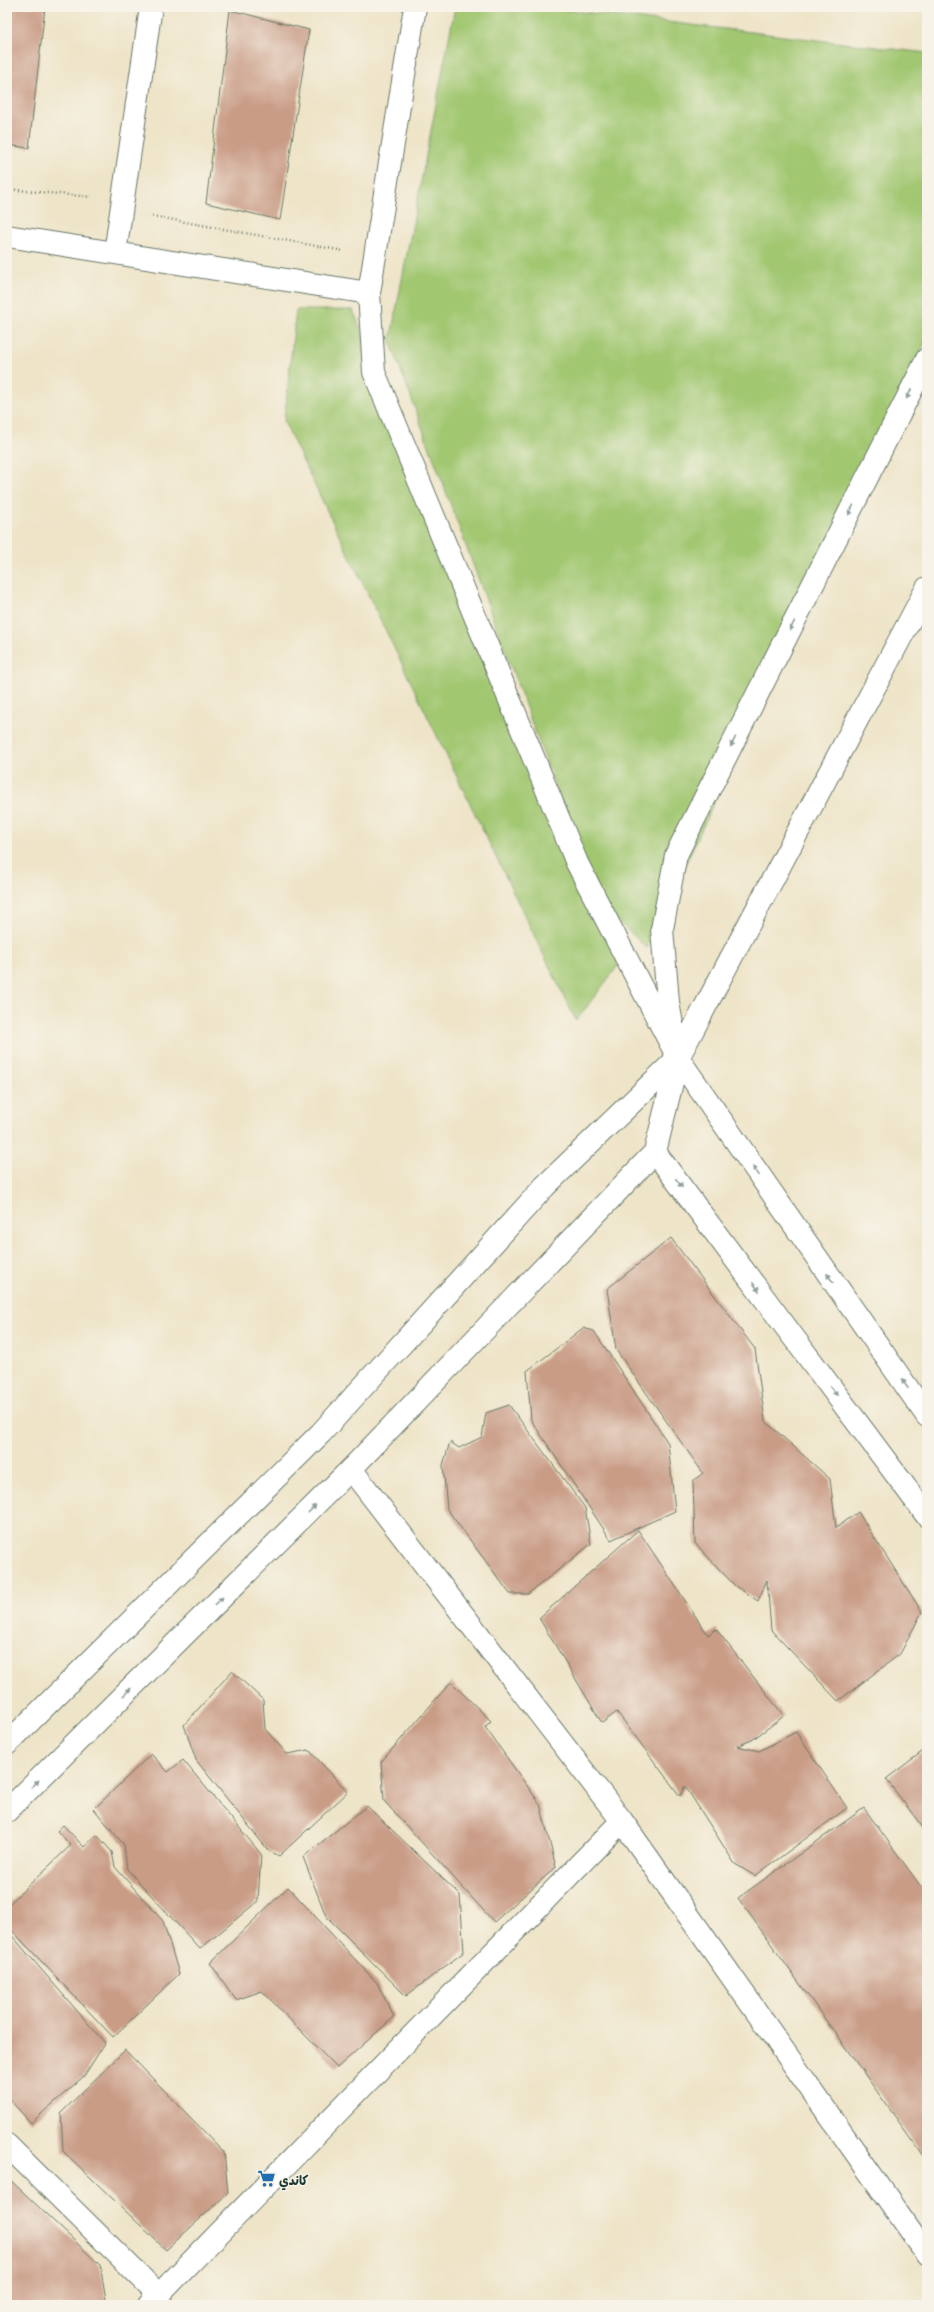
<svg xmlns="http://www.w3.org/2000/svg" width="934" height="2312" font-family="'Playpen Sans','Playpen Sans Arabic',sans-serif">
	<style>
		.green { fill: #a1c771; stroke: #608252 }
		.building { fill: #c99c86 }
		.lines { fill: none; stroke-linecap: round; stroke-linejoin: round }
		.street-casing { stroke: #677768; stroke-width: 24 }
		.secondary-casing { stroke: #677768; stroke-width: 24 }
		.path { stroke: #677768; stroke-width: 2.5; stroke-dasharray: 1 3; stroke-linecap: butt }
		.street { stroke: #fff; stroke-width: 22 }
		.secondary { stroke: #fff; stroke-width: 22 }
		.oneway { fill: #8f9e9a }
		.labels { text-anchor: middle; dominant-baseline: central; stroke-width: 3; stroke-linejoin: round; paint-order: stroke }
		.poi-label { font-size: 13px; font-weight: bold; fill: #1f3d34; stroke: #f7f3e8; text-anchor: start }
	</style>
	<rect width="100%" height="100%" fill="#f7f3e8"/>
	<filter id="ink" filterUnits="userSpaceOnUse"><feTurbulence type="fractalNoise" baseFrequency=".025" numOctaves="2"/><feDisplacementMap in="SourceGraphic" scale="8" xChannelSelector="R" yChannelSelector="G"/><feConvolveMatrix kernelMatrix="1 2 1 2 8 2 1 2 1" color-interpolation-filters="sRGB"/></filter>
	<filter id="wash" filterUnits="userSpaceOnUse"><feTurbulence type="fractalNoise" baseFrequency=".012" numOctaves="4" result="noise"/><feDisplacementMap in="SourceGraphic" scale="16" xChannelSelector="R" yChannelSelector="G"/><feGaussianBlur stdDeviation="0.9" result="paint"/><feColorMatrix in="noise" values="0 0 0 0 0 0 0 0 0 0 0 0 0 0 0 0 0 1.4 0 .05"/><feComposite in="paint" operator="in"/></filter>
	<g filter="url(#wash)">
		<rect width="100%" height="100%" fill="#eee4c8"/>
		<path class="green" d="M455 7H541L927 53V338L647 948 599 904 390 341Z
			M296 310H353L620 963 576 1021 284 422Z"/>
		<g id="blocks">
			<path class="building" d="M7 7H45L29 148 7 145Z
				M230 10 309 30 280 220 206 203Z
				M671 1238 755 1349 765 1421 830 1479 836 1528 858 1512 922 1612 900 1654 838 1701 771 1630 767 1580 758 1601 735 1586 695 1543 693 1481 703 1473 616 1350 607 1289Z
				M583 1328 594 1331 668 1443 675 1511 611 1540 531 1420 527 1371Z
				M509 1405 585 1508 591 1544 528 1594H510L447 1509 443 1465 450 1442 459 1448 482 1437 486 1413Z
				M638 1530 708 1635 716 1629 784 1716 752 1740 737 1746 759 1751 796 1732 847 1808 755 1876 735 1864 685 1786 680 1796 617 1712 602 1723 539 1618Z
				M232 1671 263 1700 265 1729 287 1754 309 1750 348 1792 279 1856 268 1850 196 1760 184 1725Z
				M451 1682 491 1721 485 1727 540 1804 556 1867 494 1922 384 1801 381 1762Z
				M927 1748V1833L886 1779Z
				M151 1754 168 1772 183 1760 261 1854 258 1901 200 1949 127 1869 124 1845 94 1809Z
				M367 1806 460 1895 464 1952 406 1996 326 1916 303 1857Z
				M864 1808 927 1895V2161L738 1898Z
				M63 1825 84 1847 97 1835 112 1852 115 1867 163 1921 179 1974 113 2037 7 1925V1906L71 1845 57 1831Z
				M288 1887 377 1983 394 2017 337 2068 262 1991 236 2000 210 1963Z
				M7 1930 105 2043 84 2076 31 2123 7 2097Z
				M125 2050 224 2152 228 2193 166 2250 63 2151 61 2113Z
				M7 2177 100 2265 107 2305H7Z"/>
		</g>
	</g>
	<g filter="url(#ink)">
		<use href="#blocks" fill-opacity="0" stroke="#677768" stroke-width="1"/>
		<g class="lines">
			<defs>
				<path id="street" d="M415 7 369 293 374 372 577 863 675 1052
					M7 236 369 293
					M115 253 151 7
					M351 1469 622 1821 927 2254
					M7 2145 159 2295
					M149 2305 622 1821"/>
				<path id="secondary" d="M678 1058 927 1416
					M655 1152 927 1516
					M7 1744 321 1433 545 1186 678 1058 668 1002 662 929 676 855 927 359
					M7 1811 351 1469 655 1152 678 1058 927 588"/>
			</defs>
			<use href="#street" class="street-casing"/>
			<use href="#secondary" class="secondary-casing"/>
			<path class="path" d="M7 189 91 197
				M152 216 344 251"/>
			<use href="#street" class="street"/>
			<use href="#secondary" class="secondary"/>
		</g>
		<defs><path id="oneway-solid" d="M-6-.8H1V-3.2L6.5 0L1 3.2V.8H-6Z"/></defs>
		<g class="oneway">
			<use href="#oneway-solid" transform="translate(909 394) rotate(117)"/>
			<use href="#oneway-solid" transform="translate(851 510) rotate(117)"/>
			<use href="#oneway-solid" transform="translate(792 626) rotate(117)"/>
			<use href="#oneway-solid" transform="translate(733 742) rotate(117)"/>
			<use href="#oneway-solid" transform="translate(756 1171) rotate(-125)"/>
			<use href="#oneway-solid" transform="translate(679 1183) rotate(53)"/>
			<use href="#oneway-solid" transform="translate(830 1278) rotate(-125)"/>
			<use href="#oneway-solid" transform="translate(756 1287) rotate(53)"/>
			<use href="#oneway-solid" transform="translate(905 1384) rotate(-125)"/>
			<use href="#oneway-solid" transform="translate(834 1391) rotate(53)"/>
			<use href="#oneway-solid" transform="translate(312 1509) rotate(-45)"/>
			<use href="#oneway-solid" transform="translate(219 1601) rotate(-45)"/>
			<use href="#oneway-solid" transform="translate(127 1692) rotate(-45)"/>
			<use href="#oneway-solid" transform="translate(35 1784) rotate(-45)"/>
		</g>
	</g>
	<defs>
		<symbol id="supermarket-bare" viewBox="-9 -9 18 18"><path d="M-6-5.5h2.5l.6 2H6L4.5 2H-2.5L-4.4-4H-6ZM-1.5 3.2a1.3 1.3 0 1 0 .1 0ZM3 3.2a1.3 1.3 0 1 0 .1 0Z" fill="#1f6fb2" stroke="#f7f3e8" stroke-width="2.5" paint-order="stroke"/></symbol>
	</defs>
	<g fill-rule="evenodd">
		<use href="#supermarket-bare" x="254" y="2166" width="25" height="25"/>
	</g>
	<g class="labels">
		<g class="poi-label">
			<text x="279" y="2179">كاندي</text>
		</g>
	</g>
	<rect width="934" height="2312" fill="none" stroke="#f7f3e8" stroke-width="24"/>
</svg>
